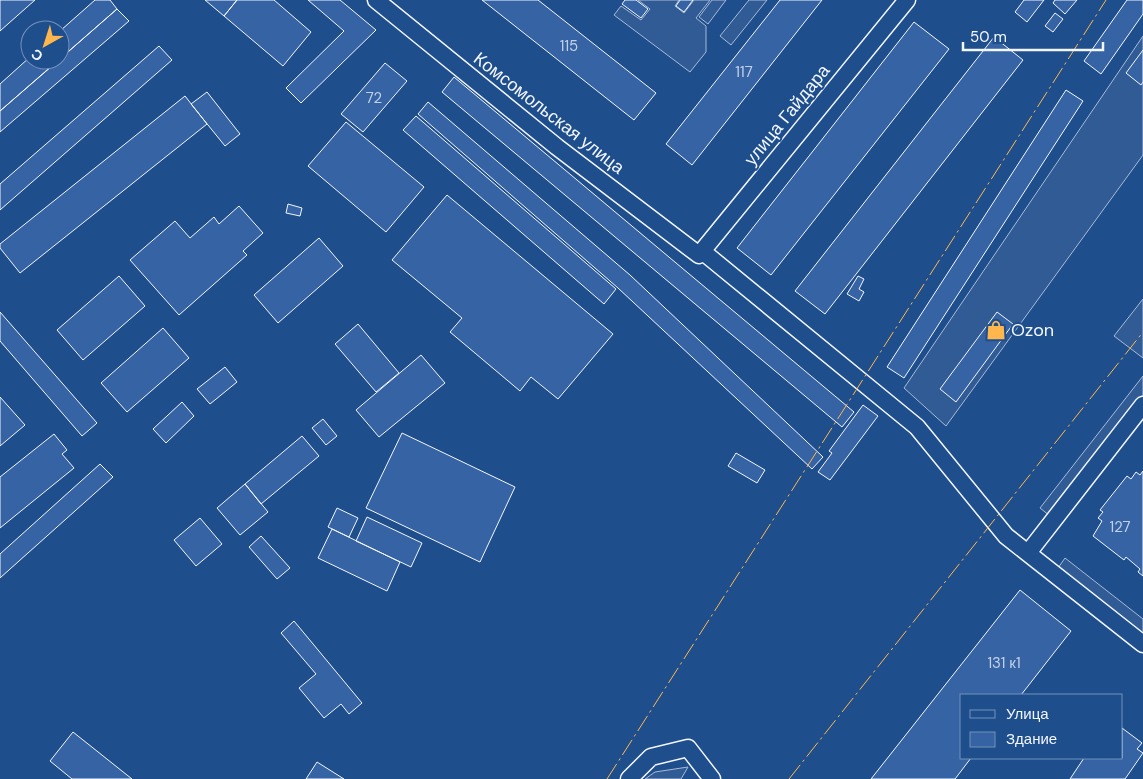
<svg xmlns="http://www.w3.org/2000/svg" width="1143" height="779" font-family="'DM Sans',sans-serif">
	<style>
		.built { fill: #305b95; stroke: #a8bbd7 }
		.building { fill: #3563a3; stroke: #f2f6ff }
		.lines { fill: none; stroke-linecap: round; stroke-linejoin: round }
		.minor-casing { stroke: #f2f6ff; stroke-width: 19 }
		.minor { stroke: #1f4e8c; stroke-width: 16 }
		.power { stroke: #ffb74d; stroke-width: 1; stroke-dasharray: 18 4 2.5 4; stroke-linecap: butt }
		.labels { text-anchor: middle; dominant-baseline: central; stroke-width: 4; stroke-linejoin: round; paint-order: stroke }
		.number-label { font-size: 15px; fill: #c3d1e8 }
		.street-label { font-size: 18px; fill: #f2f6ff; stroke: #1f4e8c }
		.poi-label { font-size: 18px; fill: #f2f6ff; stroke: #1f4e8c; text-anchor: start }
	</style>
	<rect width="100%" height="100%" fill="#1f4e8c"/>
	<path class="built" d="M638 0H679L675 6 684 13 694 0H710L696 18 706 26V52L690 72 614 15 621 6 641 20 650 9Z
		M712 0H726L708 24 699 17Z
		M749 0H767L731 45 720 36Z
		M1143 36V155L946 426 904 388Z
		M1143 299V358L1114 336Z
		M1143 376V397L1050 516 1040 508Z
		M1065 558 1143 619V635L1058 568Z
		M688 767 681 779H645L655 772Z"/>
	<path class="building" d="M0 0H35L0 31Z
		M95 0H110L117 9 60 59V31Z
		M205 0H237L224 16Z
		M237 0H274L311 32 283 66 224 16Z
		M308 0H340L376 30 301 103 286 88 344 31Z
		M482 0H538L656 93 634 120Z
		M625 0H636L648 9 641 18 622 4Z
		M680 0H693L684 12 676 6Z
		M780 0H822L692 165 666 144Z
		M1024 0H1044L1027 22 1015 12Z
		M1055 0H1077L1065 14 1053 3Z
		M1127 0H1143V14L1101 74 1084 61Z
		M117 9 129 21 0 132V111Z
		M1055 13 1063 19 1053 32 1045 26Z
		M914 22 949 49 771 275 737 248Z
		M994 37 1023 60 825 314 795 291Z
		M159 46 172 60 0 210V184Z
		M1143 50V82L1141 85 1126 73Z
		M30 57V60H59L0 111V84Z
		M385 63 407 81 363 132 341 114Z
		M454 77 854 412 842 427 442 92Z
		M1066 90 1083 101 904 378 887 367Z
		M207 92 240 134 225 146 191 104Z
		M185 96 207 124 20 273 0 248V244Z
		M428 102 630 275 823 457 812 469 618 288 418 114Z
		M416 116 616 289 604 304 403 130Z
		M346 122 424 187 386 232 308 166Z
		M447 195 613 334 558 399 531 377 520 391 450 332 462 318 392 260Z
		M288 204 302 208 300 216 286 213Z
		M239 206 263 233 243 251 247 255 179 315 130 260 175 221 190 238 214 217 219 224Z
		M319 238 343 266 278 323 254 295Z
		M119 276 145 306 83 360 57 330Z
		M858 276 864 279 859 289 864 292 859 301 847 294Z
		M0 312 97 423 82 436 0 341Z
		M997 312 1013 324 956 402 940 389Z
		M358 324 399 373 376 392 335 344Z
		M163 328 189 358 127 412 101 383Z
		M421 355 445 383 379 437 356 410Z
		M225 367 237 382 210 404 197 389Z
		M0 397 25 425 0 446Z
		M182 402 194 416 166 443 153 429Z
		M863 405 878 416 830 480 818 472 832 453 829 451Z
		M323 419 337 436 326 445 312 428Z
		M402 433 515 487 480 562 366 508Z
		M54 434 67 450 62 454 74 468 0 528V477Z
		M302 436 319 456 261 504 245 484Z
		M736 453 765 470 757 483 728 466Z
		M100 464 113 477 0 578V554Z
		M1143 471V576L1138 572 1140 569 1126 557 1124 560 1093 536 1102 521 1098 518 1103 512 1100 510 1127 476 1131 479 1136 472 1140 475Z
		M245 484 268 512 240 535 217 508Z
		M337 508 358 518 349 537 328 527Z
		M367 517 422 543 411 567 356 541Z
		M200 518 222 544 196 566 174 540Z
		M332 529 400 562 387 591 318 558Z
		M261 536 290 568 277 579 249 547Z
		M1020 590 1071 631 1021 695H962V758H971L955 779H871Z
		M294 621 362 703 349 714 341 704 324 718 299 688 316 674 281 633Z
		M1122 728 1142 743 1137 749 1143 753 1125 779H1070L1084 758H1122Z
		M73 732 132 779H72L50 761Z
		M317 762 344 779H306Z"/>
	<g class="lines">
		<defs>
			<path id="minor" d="M376 0 557 147 699 255 907 0
				M702 251 917 427 1006 536 1143 644
				M1028 553 1143 405
				M629 779 651 757 688 748 712 779"/>
		</defs>
		<use href="#minor" class="minor-casing"/>
		<use href="#minor" class="minor"/>
		<path class="power" d="M607 779 1106 0
			M789 779 1143 332"/>
	</g>
	<defs>
		<symbol id="shop-bare" viewBox="-9 -9 18 18"><path d="M-5-2.5h2.3a2.7 3.5 0 0 1 5.4 0H5L5.5 6h-11ZM-1.5-2.5h3a1.5 2.3 0 0 0-3 0Z" fill="#ffb74d" stroke="#1f4e8c" stroke-width="2.5" paint-order="stroke"/></symbol>
	</defs>
	<g fill-rule="evenodd">
		<use href="#shop-bare" x="982" y="316" width="28" height="28"/>
	</g>
	<g class="labels">
		<g class="number-label">
			<text x="569" y="46">115</text>
			<text x="744" y="72">117</text>
			<text x="374" y="98">72</text>
			<text x="1120" y="527">127</text>
			<text x="1004" y="663">131 к1</text>
		</g>
		<g class="street-label">
			<text transform="translate(549 113) rotate(38)">Комсомольская улица</text>
			<text transform="translate(787 115) rotate(-51)">улица Гайдара</text>
		</g>
		<g class="poi-label">
			<text x="1011" y="330">Ozon</text>
		</g>
	</g>
	<rect x="960" y="694" width="162" height="65" fill="#1f4e8c" stroke="#7391ba"/>
	<rect x="970" y="710" width="25" height="8" fill="#1f4e8c" stroke="#7391ba"/>
	<text x="1006" y="719" font-size="15" fill="#f2f6ff">Улица</text>
	<rect x="970" y="732" width="25" height="15" fill="#3563a3" stroke="#7391ba"/>
	<text x="1006" y="744" font-size="15" fill="#f2f6ff">Здание</text>
	<g transform="translate(45 45) rotate(219)"><circle r="24" fill="#1f4e8c" stroke="#7391ba"/>
	<path d="M0-4L9 19L0 12L-9 19Z" fill="#ffb74d"/>
	<text y="-8" font-size="14" font-weight="bold" text-anchor="middle" fill="#f2f6ff">С</text>
	</g>
	<path d="M963 42v8h140v-8" fill="none" stroke="#f2f6ff" stroke-width="2.5"/>
	<text x="970" y="42" font-size="15" fill="#f2f6ff" stroke="#1f4e8c" stroke-width="4" paint-order="stroke">50 m</text>
</svg>
